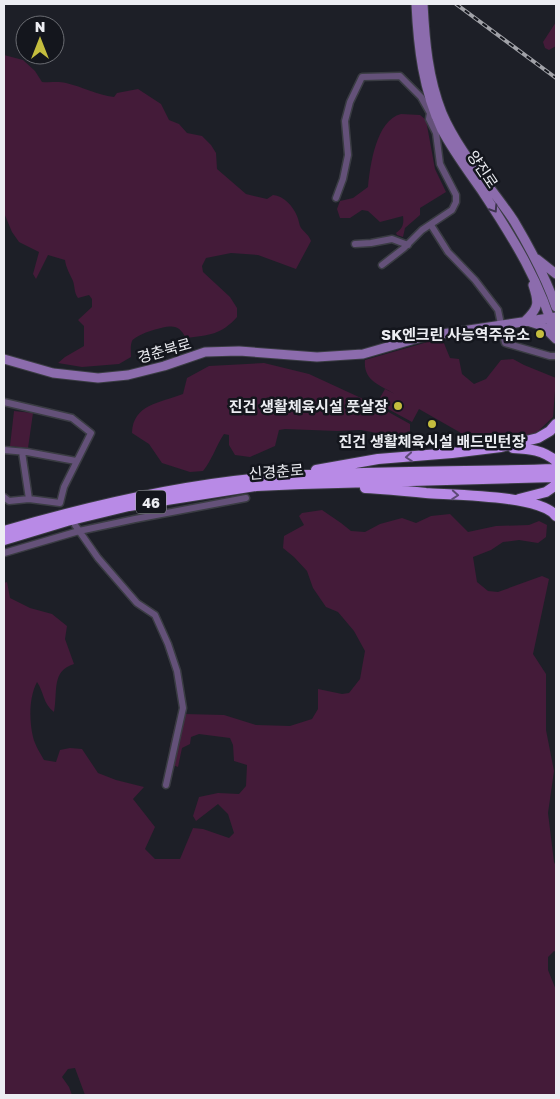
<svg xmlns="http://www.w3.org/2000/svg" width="560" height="1099" font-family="'Golos Text','Noto Sans KR',sans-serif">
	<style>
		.green { fill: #441b39 }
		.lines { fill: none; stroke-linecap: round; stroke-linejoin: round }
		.minor-casing { stroke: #3a3c43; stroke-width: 9 }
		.secondary-casing { stroke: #3a3c43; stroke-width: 11 }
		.trunk-casing { stroke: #3a3c43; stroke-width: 12 }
		.minor { stroke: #645179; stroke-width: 6 }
		.secondary { stroke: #8c6cad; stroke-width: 9 }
		.trunk { stroke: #b88ae6; stroke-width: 10 }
		.rail-casing { stroke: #a1a2a8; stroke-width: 4 }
		.rail { stroke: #14161d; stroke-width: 2; stroke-dasharray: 5.5; stroke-linecap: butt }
		.oneway { stroke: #3e344f }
		.oneway2 { stroke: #5e4a77 }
		.poi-dot { fill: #c4bd3e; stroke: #14161d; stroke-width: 2 }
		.labels { text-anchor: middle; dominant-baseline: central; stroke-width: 5; stroke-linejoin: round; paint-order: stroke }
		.shield { fill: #14161d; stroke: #abacb2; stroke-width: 1 }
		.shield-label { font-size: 14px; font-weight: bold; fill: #ecedf2 }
		.street-label { font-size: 15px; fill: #ecedf2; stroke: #14161d }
		.poi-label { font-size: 15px; font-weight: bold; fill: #ecedf2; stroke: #14161d; text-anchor: end }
	</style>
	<rect width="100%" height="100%" fill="#1d1f27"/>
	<path class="green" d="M556 22V46L549 50 545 48 543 42Z
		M4 55 23 60 35 71 42 82C51 83 57 81 66 83 83 87 97 95 114 97L117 93 138 89 161 104 169 120 179 124 187 133 202 136 211 145 216 153 217 169 246 194 267 199 273 195C284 196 293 206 297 216 299 220 299 225 301 228 305 233 309 235 311 241L296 269 258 255 231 253 206 258 202 266 203 272 230 297 237 308V317C221 335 209 335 186 338 183 333 181 329 175 327 168 324 136 334 132 341 130 346 131 352 131 357L119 364 82 367 58 363 65 357 84 346V326L78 320 92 307V299L89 295 78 298C74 293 75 287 73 281 70 274 66 268 65 260L48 255 36 279 33 274 39 252 19 242 12 232 4 213Z
		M401 114 420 115 426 120 435 169 446 192 420 208V215L405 228 403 237 397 235 396 233C403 228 404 224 403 216L380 222 368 211 362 210 350 218H340L337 209 340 201 353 198 368 187C370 166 376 120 401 114Z
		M431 341H443L450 358 459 359 462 374 474 384 486 379 501 360 513 359 524 365 556 378 553 417 533 436 475 441 419 409 412 422 377 403 385 389 395 394C380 385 363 381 365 360Z
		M264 363 309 374 374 404 410 424V433L404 438 361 430 337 431 285 429 279 430 275 446 250 457 235 455 229 445V435L224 434C216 446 212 460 203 471L190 472 162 463 149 444 132 433C133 404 160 403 183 394L187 378 209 366Z
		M14 411 33 413 28 448 10 446Z
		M322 510 341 523 351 531 365 532 380 524 402 518 416 523 431 516 450 514 468 532 496 526 529 525 539 521 547 525 546 537 538 543 519 540 503 542 491 550 473 557 477 582 488 591 498 592 542 576 549 579 533 654 546 674V730L554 771 548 813 554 862 556 866V952L554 951 548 957V970L556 990V1095H85L75 1068 68 1069 62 1077 69 1087 72 1095H4V583L7 582 10 598 30 608 52 614 67 626 65 639 74 664C51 671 58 691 54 712 43 704 44 692 37 682 29 697 29 720 33 737 35 745 40 753 44 760L56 762 60 750 70 748 82 749 98 773 116 780 144 787 133 799 155 827 145 849 155 859H180L193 828 203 829 229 838 234 833 228 814 218 804 196 821 193 816 199 797 218 793 239 794 246 786 247 765 234 761 233 745 230 738 199 734 191 737 190 744 182 748 178 767 168 763 170 745 176 720 184 714 224 715 256 725 290 726 312 719 318 709V689L342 694 349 693 360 679 365 651 354 631 338 612 326 607 313 588 307 571 294 557 283 548 284 536 304 525 299 516 302 513Z"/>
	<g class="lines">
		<defs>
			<path id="minor" d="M336 198 343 179 348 155 345 121 350 102 362 77 400 76 421 97 430 113 429 119 436 133 440 164 456 195V202L452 210 422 230 404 248 382 265
				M431 225 448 252 475 280 498 310 505 343 550 356H556
				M355 244 371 243 392 239 408 245
				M4 402 72 418 91 433 64 487 60 503 29 499 9 501 4 497
				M4 450 27 452 76 461
				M22 452 29 499
				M75 525 98 558 137 603 155 615 168 644 177 671 183 708 166 785
				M4 553 79 531 135 519 246 498"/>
			<path id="secondary" d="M416 4C418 47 423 90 442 130 453 151 468 171 482 191 513 238 542 284 556 339
				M423 4C425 41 428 78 442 113 459 153 490 185 514 221 530 248 546 278 556 307
				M537 259 556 274
				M525 321C539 308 539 303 533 285
				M530 322 543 326 556 339
				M4 359 53 373 98 378 128 375 164 366 205 352 239 351 317 357 363 354 422 337 556 317"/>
			<path id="trunk" d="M513 448C530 449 543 450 556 461
				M316 470 378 459 452 453 501 447 538 438 550 431 556 424
				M365 488C385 489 406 491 426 493 452 495 541 495 556 516
				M519 499 546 492 556 485
				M4 531C96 504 191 482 287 476 376 471 466 472 556 469
				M4 540 67 521 129 506 256 486 301 484 556 477"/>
		</defs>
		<use href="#minor" class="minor-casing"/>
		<use href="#secondary" class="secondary-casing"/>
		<use href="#trunk" class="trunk-casing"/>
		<use href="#minor" class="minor"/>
		<use href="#secondary" class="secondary"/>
		<use href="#trunk" class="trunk"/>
		<defs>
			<path id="rail" d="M456 4 556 78"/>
		</defs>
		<use href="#rail" class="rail-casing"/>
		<use href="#rail" class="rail"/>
	</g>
	<defs><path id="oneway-chevron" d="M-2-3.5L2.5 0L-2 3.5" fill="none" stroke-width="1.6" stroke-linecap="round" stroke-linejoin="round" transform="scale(1.25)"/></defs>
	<use class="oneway" href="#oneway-chevron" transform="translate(494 209) rotate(57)"/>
	<g class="oneway2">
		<use href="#oneway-chevron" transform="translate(409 457) rotate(175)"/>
		<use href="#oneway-chevron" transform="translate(455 495) rotate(4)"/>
	</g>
	<g class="poi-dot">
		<circle cx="540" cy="334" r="5"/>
		<circle cx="398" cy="406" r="5"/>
		<circle cx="432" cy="424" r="5"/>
	</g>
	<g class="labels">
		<rect class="shield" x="136" y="490.5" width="30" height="23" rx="4"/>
		<g class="shield-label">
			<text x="151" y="502">46</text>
		</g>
		<g class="street-label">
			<text transform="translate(483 169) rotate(56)">양진로</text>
			<text transform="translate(164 350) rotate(-16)">경춘북로</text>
			<text transform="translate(276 471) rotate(-4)">신경춘로</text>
		</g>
		<g class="poi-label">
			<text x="530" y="334">SK엔크린 사능역주유소</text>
			<text x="388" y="406">진건 생활체육시설 풋살장</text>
			<text x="432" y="441" text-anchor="middle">진건 생활체육시설 배드민턴장</text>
		</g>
	</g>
	<rect width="560" height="1099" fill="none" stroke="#ecedf2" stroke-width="10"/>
	<g transform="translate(40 40)"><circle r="24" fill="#14161d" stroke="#6a6c72"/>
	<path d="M0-4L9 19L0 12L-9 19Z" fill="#c4bd3e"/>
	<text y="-8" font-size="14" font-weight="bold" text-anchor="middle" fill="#ecedf2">N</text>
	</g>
</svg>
